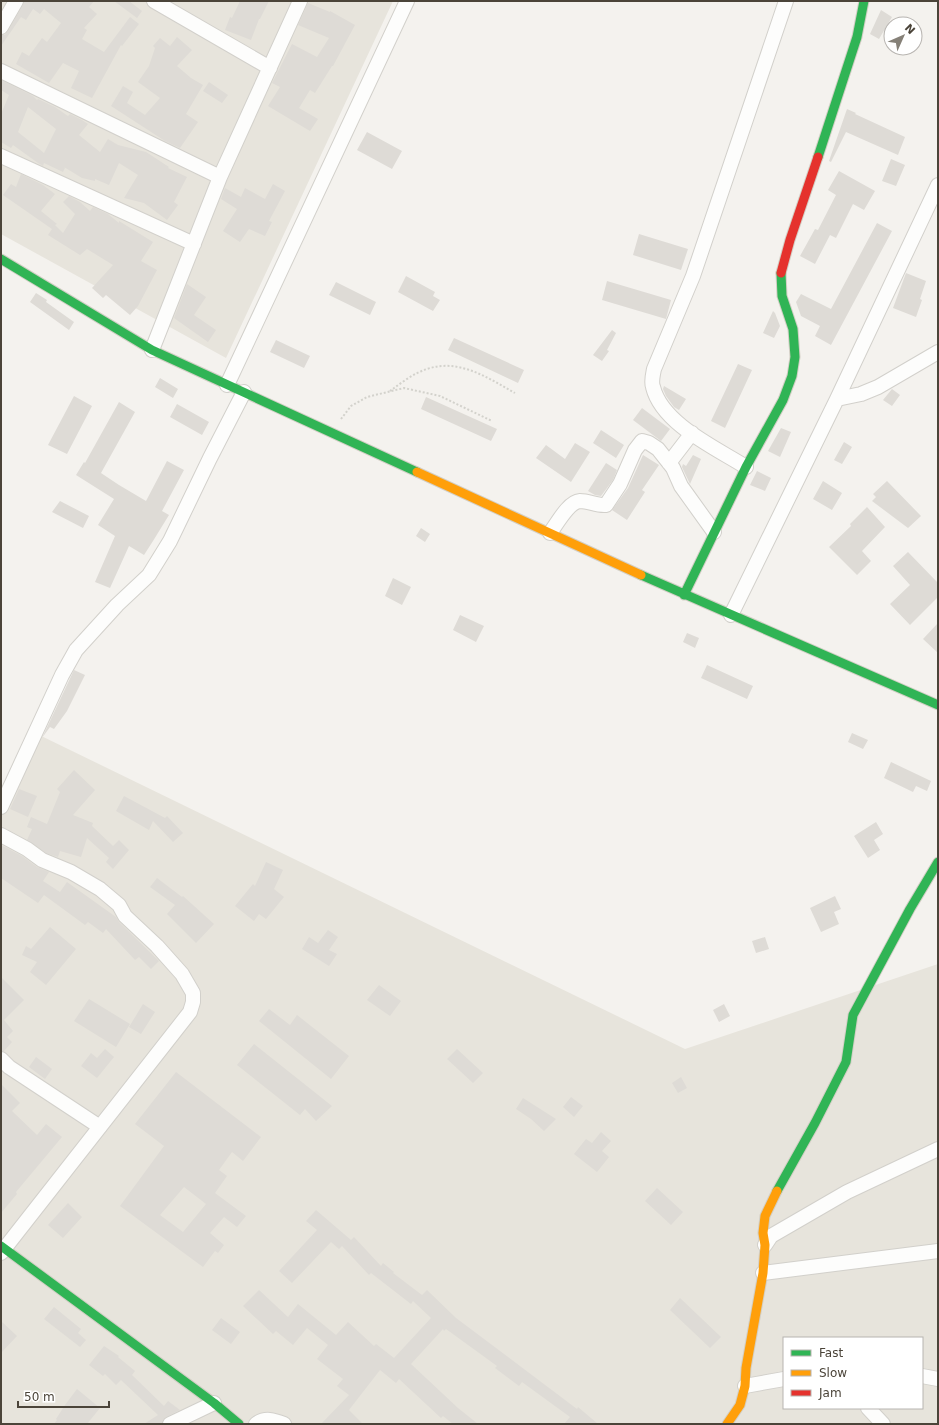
<svg xmlns="http://www.w3.org/2000/svg" width="939" height="1425" font-family="'DejaVu Sans',sans-serif">
	<style>
		.residential { fill: #e7e4dc; fill-rule: evenodd }
		.building { fill: #dedbd6; fill-rule: evenodd }
		.lines { fill: none; stroke-linecap: round; stroke-linejoin: round }
		.street-casing { stroke: #d2d0cb; stroke-width: 16 }
		.fast-casing { stroke: #d3cfc5; stroke-width: 11 }
		.slow-casing { stroke: #d3cfc5; stroke-width: 11 }
		.jam-casing { stroke: #d3cfc5; stroke-width: 11 }
		.path { stroke: #d3d2cc; stroke-width: 2; stroke-dasharray: 2 2; stroke-linecap: butt }
		.street { stroke: #fdfdfc; stroke-width: 14 }
		.fast { stroke: #30b455; stroke-width: 9 }
		.slow { stroke: #ff9f0a; stroke-width: 9 }
		.jam { stroke: #e5322d; stroke-width: 9 }
	</style>
	<rect width="100%" height="100%" fill="#f4f2ee"/>
	<path class="residential" d="M1 1H393L226 358 1 234Z
		M31 731 685 1049 938 964V1424H1V789ZM784 1338H922V1408H784Z"/>
	<path class="building" d="M24 1H94L89 7 97 14 84 28 87 30 82 39 104 52 130 17 139 24 122 46 121 45 92 98 71 88 79 71 63 63 49 83 16 64 22 52 29 56 42 38 47 42 61 23 44 9 40 14 33 9 26 20 21 17 1 46V35H5L8 31 23 5Z
		M114 1H129L142 11 137 18Z
		M240 1H269L260 19H259L251 40 225 30 230 17 232 18Z
		M308 3 330 12V11L355 25 333 66H332L315 93 310 90 299 108 318 119 310 131 268 106 280 87 272 83 292 44 317 57 329 38 298 25Z
		M881 10 892 17 879 39 870 34Z
		M177 37 192 50 177 66 191 78 203 85 186 114 198 122 180 148 165 141 111 106 123 86 133 92 127 103 145 115 160 98 138 82 149 66 155 48 153 46 160 38 170 46Z
		M1 80 33 96 37 100 38 99 55 107 68 116 70 114 82 120 88 124 79 135 100 152 108 139 118 145 146 152 169 167 168 168 187 177 174 202 178 205 167 220 144 203 124 198 138 175 119 163 109 185 95 179V181L82 178 64 167 65 168 63 172 44 163 43 166 38 163 13 145 11 148 1 142V114L9 95 1 90ZM28 107 56 129 44 153 18 132Z
		M209 82 228 95 222 103 203 91Z
		M847 109 856 113 855 114 905 137 898 155 846 132 831 162 829 161Z
		M367 132 402 151 392 169 357 150Z
		M891 159 905 165 896 186 882 181Z
		M839 171 875 191 864 210 853 204 836 238 830 235 815 264 800 256 815 229 818 230 836 195 828 190Z
		M21 174 43 185 55 194 41 211 57 224 55 225 63 233 75 214 63 202 69 196 80 202 90 211 93 207 108 214 119 223V221L153 242 141 261 157 270 138 306 130 315 106 295 103 298 92 288 113 265 87 249 80 255 48 235 52 229 3 195 11 184 16 187Z
		M273 184 285 191 269 221 272 222 265 236 249 229 240 242 223 231 237 209 221 199 225 188 241 197 245 188 265 199Z
		M877 223 892 231 831 345 815 336 820 326 801 316 796 302 801 294 831 309Z
		M639 234 688 249 681 270 633 255Z
		M906 273 926 281 920 299 922 300 916 317 893 308Z
		M406 276 435 292 433 296 440 300 433 311 398 292Z
		M607 281 671 300 666 319 602 300Z
		M336 282 376 302 370 315 329 295Z
		M187 284 206 297 194 315 216 330 208 342 174 318Z
		M36 293 47 300 46 302 74 322 69 330 30 302Z
		M773 311 775 313 780 326 774 338 763 333Z
		M612 330 616 333 607 350 609 351 602 361 593 355Z
		M454 338 524 370 518 383 448 350Z
		M276 340 310 356 304 368 270 352Z
		M738 364 752 370 725 428 711 421Z
		M160 378 178 389 173 398 155 387Z
		M664 386 686 399 679 410 674 407 666 396 663 389Z
		M892 389 900 395 892 406 883 400Z
		M74 396 92 406 67 454 48 445Z
		M426 397 497 429 491 441 421 409Z
		M119 402 135 412 101 473 119 485 146 501 167 461 184 470 162 511 169 515 153 541 144 555 129 546 110 588 95 582 115 536 98 525 114 499 76 475 84 462 85 463Z
		M177 404 209 422 202 435 170 417Z
		M642 408 670 429 661 441 633 420Z
		M781 428 791 432 780 457 768 451Z
		M601 430 624 445 616 458 593 443Z
		M844 442 852 447 842 464 834 460Z
		M575 443 590 452 571 482 536 458 546 445 565 459Z
		M643 455 659 465 642 490 645 492 627 520 612 510 628 488Z
		M693 455 701 459 690 484 682 467 683 464 686 466Z
		M606 463 617 470 613 480 601 496 595 495 588 491Z
		M757 471 771 478 765 491 750 485Z
		M823 481 842 493 832 510 813 499Z
		M887 481 921 516 908 528 872 501 876 497 873 494Z
		M60 501 89 516 83 528 52 512Z
		M867 507 885 527 862 551 871 561 857 575 829 547 851 526 850 524Z
		M421 528 430 534 425 542 416 536Z
		M908 552 938 583V597L910 625 890 604 910 585 893 566Z
		M393 578 411 587 402 605 385 596Z
		M460 615 484 626 476 642 453 630Z
		M938 623V653L923 639Z
		M687 633 699 638 695 648 683 642Z
		M707 665 753 686 747 699 701 678Z
		M74 670 85 675 67 711 54 729 50 727 42 738Z
		M852 733 868 740 863 749 848 742Z
		M891 762 931 781 927 791 916 786 913 792 884 778Z
		M74 770 95 790 73 815 93 823 92 826 113 846 119 840 129 850 113 869 106 862 109 858 87 838 81 857 60 851 58 857 46 853 27 840 32 829 27 827 31 817 47 824 60 792 57 789Z
		M19 789 37 796 28 817 10 809Z
		M124 796 165 818 167 816 183 833 173 842 153 821 149 830 116 811Z
		M876 822 883 834 874 840 880 850 868 858 854 836Z
		M1 845 22 856 37 867 49 872 43 881 60 892 67 882 116 917 119 922 159 961 151 969 139 957 135 960 106 929 103 933 88 922 85 925 44 895 38 903 1 878Z
		M266 862 283 870 274 889 284 897 266 919 259 914 254 921 235 906 253 884 255 886Z
		M157 878 182 897 183 896 214 924 196 943 167 914 175 905 150 887Z
		M835 896 841 909 834 912 839 924 821 932 810 908Z
		M50 927 76 949 46 985 30 972 37 962 22 955 26 946 31 949Z
		M328 930 338 937 329 950 337 954 329 966 302 949 309 937 318 943Z
		M765 937 769 949 756 953 752 941Z
		M1 977 24 1000 4 1020 13 1031 7 1037 12 1042 4 1051H1Z
		M379 985 401 1001 390 1016 367 1000Z
		M89 999 130 1024 116 1047 74 1021Z
		M143 1004 155 1012 141 1034 129 1027Z
		M724 1004 730 1016 719 1022 713 1010Z
		M269 1009 290 1025 297 1015 349 1056 331 1079 259 1021Z
		M254 1044 332 1106 316 1121 305 1109 300 1115 237 1065Z
		M105 1049 114 1057 97 1078 81 1066 91 1053 97 1058Z
		M457 1049 483 1073 473 1083 447 1059Z
		M36 1057 52 1069 45 1079 29 1067Z
		M176 1072 261 1137 243 1161 232 1152 219 1170 227 1176 215 1193 246 1216 237 1227 224 1217 210 1233 224 1245 218 1253 215 1251 203 1267 120 1206 164 1146 135 1124ZM184 1187 206 1204 183 1232 160 1215Z
		M681 1077 687 1088 678 1093 672 1083Z
		M1 1084 20 1103 12 1111 37 1135 46 1124 62 1137 16 1192 17 1194 1 1213Z
		M571 1097 583 1106 574 1117 563 1107Z
		M523 1098 556 1119 544 1131 531 1119 516 1109Z
		M601 1132 611 1141 602 1151 609 1157 597 1172 574 1154 586 1139 592 1143Z
		M657 1188 683 1212 671 1225 645 1201Z
		M68 1203 82 1217 63 1238 48 1225Z
		M316 1210 351 1240 354 1237 381 1266 383 1263 394 1272 393 1273 422 1295 427 1290 456 1318 577 1409 578 1407 598 1424H564L570 1417 522 1382 519 1386 495 1368 497 1366 446 1329 444 1331 443 1329 411 1364 458 1408 478 1424H453L443 1416 441 1418 399 1379 396 1383 380 1370 349 1410 363 1424H321L349 1395 337 1386 343 1379 317 1359 328 1345 307 1328 293 1345 276 1331 273 1334 243 1306 259 1290 288 1317 298 1304 336 1335 348 1322 374 1346 376 1344 394 1358 431 1318 413 1301 411 1304 371 1273 369 1275 342 1246 339 1249 331 1242 292 1283 279 1271 317 1230 306 1221Z
		M680 1298 721 1337 710 1348 670 1310Z
		M54 1307 81 1329 78 1333 86 1340 80 1347 44 1319Z
		M221 1318 240 1332 231 1344 212 1330Z
		M1 1321 17 1336 1 1353Z
		M104 1346 119 1356 118 1357 135 1371 132 1375 164 1406 168 1401 180 1410 166 1417 163 1420 162 1424H144L158 1415 121 1380 116 1385 105 1374 103 1376 89 1365Z
		M77 1389 100 1408 87 1424H54L57 1420 56 1419 65 1405Z"/>
	<g class="lines">
		<defs>
			<path id="street" d="M154 1 270 68
				M1 27 16 1
				M1 71 220 177
				M1 156 194 244
				M152 350 220 177 300 1
				M227 385 407 1
				M837 399 861 394 878 387 938 352
				M669 463 692 433
				M746 467C716 448 662 424 653 387 651 382 653 374 654 369L693 276 786 1
				M550 533C557 524 568 502 580 501 589 501 597 506 606 505L620 484 635 450 642 441 649 443 658 449 673 468 681 486 714 532
				M731 615 837 399 938 185
				M1 807 62 675 76 650 117 605 149 575 170 541 210 458 244 392
				M1 835 27 849 42 860 71 872 100 889 119 905 125 916 157 946 182 974 193 993V1002L190 1012 1 1253
				M1 1059 9 1067 100 1127
				M765 1245 771 1236 847 1192 938 1149
				M763 1273 938 1251
				M922 1376 938 1379
				M745 1386 784 1379
				M868 1408 883 1424
				M170 1424 214 1403
				M256 1424C265 1417 274 1420 284 1424"/>
			<path id="fast" d="M818 157 857 37 864 1
				M1 259 152 350 417 472
				M641 575 938 705
				M684 595 746 467 783 400 792 376 795 357 793 329 782 296 781 273
				M777 1191 815 1123 846 1062 853 1015 910 909 938 862
				M1 1246 214 1403 239 1424"/>
			<path id="slow" d="M417 472 641 575
				M727 1424 740 1405 745 1386 746 1368 763 1273 765 1245 763 1233 765 1216 777 1191"/>
			<path id="jam" d="M781 273 790 240 818 157"/>
		</defs>
		<use href="#street" class="street-casing"/>
		<use href="#fast" class="fast-casing"/>
		<use href="#slow" class="slow-casing"/>
		<use href="#jam" class="jam-casing"/>
		<path class="path" d="M390 391C401 383 414 373 427 369 459 358 488 378 515 393
			M341 419 351 406 367 397 404 388 440 396 492 421"/>
		<use href="#street" class="street"/>
		<use href="#fast" class="fast"/>
		<use href="#slow" class="slow"/>
		<use href="#jam" class="jam"/>
	</g>
	<rect width="939" height="1425" fill="none" stroke="#4b4439" stroke-width="4"/>
	<rect x="783" y="1337" width="140" height="72" fill="#ffffff" stroke="#b7b4b0"/>
	<rect x="791" y="1350" width="20" height="6" fill="#30b455" stroke="#b7b4b0"/>
	<text x="819" y="1357" font-size="12" fill="#4b4439">Fast</text>
	<rect x="791" y="1370" width="20" height="6" fill="#ff9f0a" stroke="#b7b4b0"/>
	<text x="819" y="1377" font-size="12" fill="#4b4439">Slow</text>
	<rect x="791" y="1390" width="20" height="6" fill="#e5322d" stroke="#b7b4b0"/>
	<text x="819" y="1397" font-size="12" fill="#4b4439">Jam</text>
	<g transform="translate(903 36) rotate(45)"><circle r="19" fill="#ffffff" stroke="#b7b4b0"/>
	<path d="M0-3L7 15L0 10L-7 15Z" fill="#868178"/>
	<text y="-6" font-size="11" font-weight="bold" text-anchor="middle" fill="#4b4439">N</text>
	</g>
	<path d="M18 1401v6h91v-6" fill="none" stroke="#4b4439" stroke-width="2"/>
	<text x="24" y="1401" font-size="12" fill="#4b4439" stroke="#ffffff" stroke-width="3" paint-order="stroke">50 m</text>
</svg>
